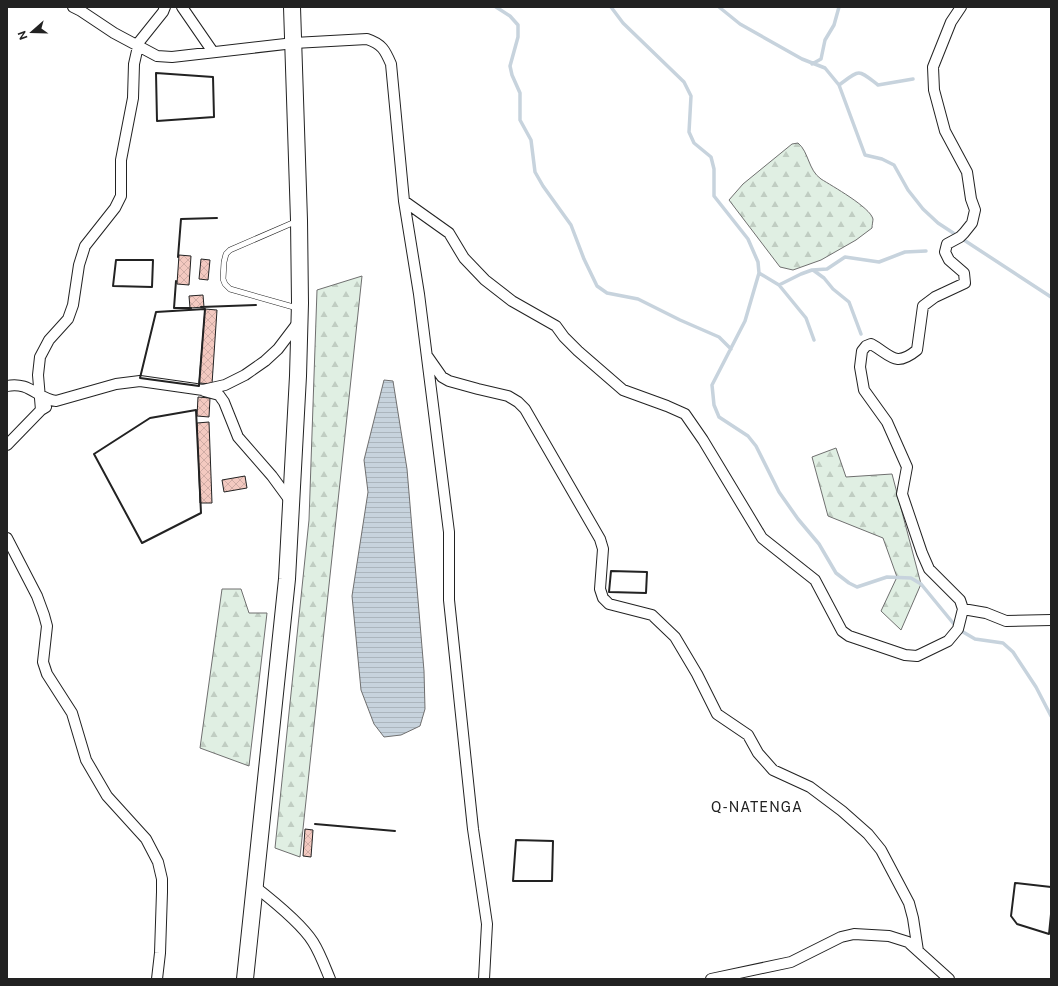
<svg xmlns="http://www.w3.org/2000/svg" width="1058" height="986" font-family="'Public Sans',sans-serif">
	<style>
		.forest { fill: url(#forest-firs); stroke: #6f6f6f }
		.water { fill: url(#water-rules); stroke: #6f6f6f }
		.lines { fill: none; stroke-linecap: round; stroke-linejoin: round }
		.stream { stroke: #c7d3dd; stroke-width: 3.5 }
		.building { fill: url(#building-cross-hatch); stroke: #222 }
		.lane-casing { stroke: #222; stroke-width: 6 }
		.street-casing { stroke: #222; stroke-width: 12 }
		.primary-casing { stroke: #222; stroke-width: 18 }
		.lane { stroke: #fff; stroke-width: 5 }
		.street { stroke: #fff; stroke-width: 10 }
		.primary { stroke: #fff; stroke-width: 16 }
		.wall { stroke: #222; stroke-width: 2 }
		.labels { text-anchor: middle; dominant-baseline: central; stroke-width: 3; stroke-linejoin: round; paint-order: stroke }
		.quarter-label { font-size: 14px; letter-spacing: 1px; fill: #222; stroke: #fff }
	</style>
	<defs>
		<pattern id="forest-firs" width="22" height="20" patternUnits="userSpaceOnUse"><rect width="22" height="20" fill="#e0efe3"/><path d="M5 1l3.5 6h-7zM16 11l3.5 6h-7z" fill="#c0cdc2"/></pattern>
		<pattern id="water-rules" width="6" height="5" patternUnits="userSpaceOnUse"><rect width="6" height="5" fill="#c7d3dd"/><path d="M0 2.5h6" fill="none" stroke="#abb5bd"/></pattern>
		<pattern id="building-cross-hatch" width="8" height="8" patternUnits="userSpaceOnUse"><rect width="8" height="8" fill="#f3c9c0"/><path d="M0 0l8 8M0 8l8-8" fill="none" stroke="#d0aca5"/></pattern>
	</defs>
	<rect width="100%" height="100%" fill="#fff"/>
	<path class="forest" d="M798 143C809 152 808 170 821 179 832 186 870 207 873 219 873 221 872 225 872 228L856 240 821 260 793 270 780 267 729 200 743 184 792 144Z
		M362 276 300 857 275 848 309 520 317 290Z
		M836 448 846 477 892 474 921 584 901 630 881 611 897 577 883 538 828 516 812 457Z
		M222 589H241L249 613H267L249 766 200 748Z"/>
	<path class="water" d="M384 380 393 381 407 469 424 671 425 709 420 726 401 735 384 737 374 724 361 690 352 596 368 492 364 460Z"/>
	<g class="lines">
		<path class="stream" d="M496 7 510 16 518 25V37L510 66 512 75 520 93V120L531 140 535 172 543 186 571 225 584 259 597 286 607 293 638 299 680 320 719 337 731 349
			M611 7 623 23 684 82 691 96 689 132 694 143 711 157 714 169V196L748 239 758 262 759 273 745 321 712 385 714 405 719 417 748 436 756 446 779 492 798 519 819 544 836 573 849 583 857 587 887 577 911 578 921 584 958 629 975 639 1003 643 1013 652 1036 687 1051 716
			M719 7 740 24 802 59 825 68 839 85 865 155 882 159 894 165 908 190 923 209 938 223 1051 297
			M812 64 821 59 825 40 834 25 839 7
			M839 85C861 69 857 69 878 85L913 79
			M813 270 824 278 833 289 849 302 861 334
			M759 273 779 285 801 274 812 270 827 269 845 257 879 262 905 252 926 251
			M779 285 806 318 814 340"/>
	</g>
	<path class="building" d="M179 255 191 256 189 285 177 284Z
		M201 259 210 260 208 280 199 279Z
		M203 295 204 307 190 308 189 296Z
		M205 309 217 310 212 384 199 383Z
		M198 397 210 398 209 417 197 416Z
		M209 422 212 503H200L197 423Z
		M245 476 247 488 224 492 222 480Z
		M305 829 313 830 311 857 303 856Z"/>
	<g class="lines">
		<defs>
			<path id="lane" d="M297 221 230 250 226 254 224 262 223 279 225 284 230 289 297 308"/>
			<path id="street" d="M73 7 81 11 114 33 157 56 172 57 294 43 367 39C382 44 385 50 391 64L404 201 419 294 449 532V600L473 829 487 924 484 979
				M182 7 213 52
				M404 201 449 233 464 258 485 280 512 301 556 326 564 337 578 351 623 390 667 406 685 414 703 440 762 538 815 580 842 631 849 636 905 655 917 656 948 641 958 629 963 609 960 600 929 569 922 553 902 494 907 467 887 422 864 390 860 367 862 351 866 346 871 344C891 355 895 368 917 350L923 306 935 297 965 283 964 273 949 260 945 252 947 244 960 237 964 233 972 223 975 210 971 199 967 172 945 131 934 90 933 67 951 22 961 7
				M428 357 442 377 449 381 478 389 508 396 518 402 525 409 600 539 603 549 600 589 603 598 609 604 652 615 675 637 697 674 717 714 748 735 758 753 773 770 810 787 842 811 868 834 881 850 909 903 913 918 918 951
				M7 386C29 381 38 399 56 401L116 384 140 381 203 390 225 385 245 375 265 361 278 349 300 320
				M204 391 219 395 224 402 238 437 272 476 291 502
				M41 410 38 375 40 357 49 340 68 319 73 305 79 265 85 246 115 208 121 196V160L133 98 134 64 139 42 163 12 165 7
				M7 445 41 410 46 407
				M7 538 37 596 44 615 47 626 43 662 47 674 72 713 86 760 107 796 146 839 158 862 162 879V892L160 953 157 979
				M963 609 986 613 1006 621 1051 620
				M254 886C272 900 301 923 313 942 320 953 325 967 330 979
				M711 979 791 962 841 937 854 934 889 936 908 942 949 979"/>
			<path id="primary" d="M245 979 287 579 298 376 300 303 299 220 292 7"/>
		</defs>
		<use href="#lane" class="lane-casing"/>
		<use href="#street" class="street-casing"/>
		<use href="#primary" class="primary-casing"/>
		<use href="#lane" class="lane"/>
		<use href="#street" class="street"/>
		<use href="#primary" class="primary"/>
		<path class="wall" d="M156 73 213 77 214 117 157 121Z
			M178 257 181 219 217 218
			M116 260H153L152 287 113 286Z
			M176 281 174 308H191
			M201 307 256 305
			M205 309 199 386 140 378 156 312Z
			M196 410 201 513 142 543 94 454 150 418Z
			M611 571 647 572 646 593 609 592Z
			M315 824 395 831
			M516 840 553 841 552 881H513Z
			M1051 887 1015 883 1011 916 1017 924 1049 934 1051 914"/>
	</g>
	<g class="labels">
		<g class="quarter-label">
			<text x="757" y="807">Q-NATENGA</text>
		</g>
	</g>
	<rect width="1058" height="986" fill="none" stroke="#222222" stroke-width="16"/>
	<g transform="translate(32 32) rotate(250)" stroke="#ffffff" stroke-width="3" paint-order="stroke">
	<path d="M0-3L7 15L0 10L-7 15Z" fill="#222222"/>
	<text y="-6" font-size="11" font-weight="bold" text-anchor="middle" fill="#222222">N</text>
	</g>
</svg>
